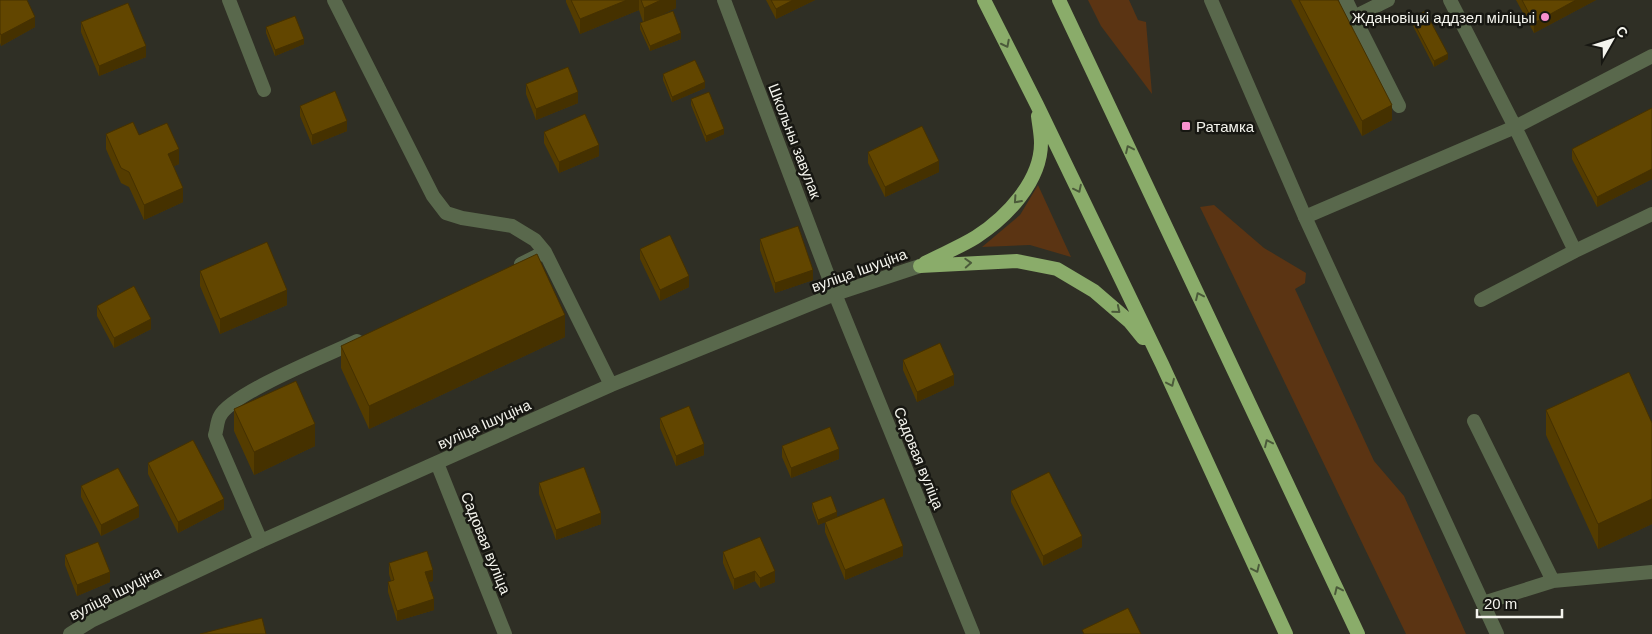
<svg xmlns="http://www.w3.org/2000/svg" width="1652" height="634" font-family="Helvetica,sans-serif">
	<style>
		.green { fill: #5b3413 }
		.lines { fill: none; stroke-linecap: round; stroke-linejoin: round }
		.service { stroke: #59684c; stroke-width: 14 }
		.minor { stroke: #59684c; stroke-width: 14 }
		.tertiary { stroke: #59684c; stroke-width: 14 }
		.trunk { stroke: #8aac6a; stroke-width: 14 }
		.wall { fill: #543c00 }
		.shaded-wall { fill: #453100 }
		.building { fill: #624600; stroke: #453100 }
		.oneway { stroke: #4b5a3a }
		.poi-dot { fill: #f790ce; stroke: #171712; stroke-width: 2 }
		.labels { text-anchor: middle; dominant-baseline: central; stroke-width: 5; stroke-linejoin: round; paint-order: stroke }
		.poi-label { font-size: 15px; fill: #f4f4ed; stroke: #171712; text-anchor: end }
		.street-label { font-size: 15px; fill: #f4f4ed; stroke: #171712 }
	</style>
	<rect width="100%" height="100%" fill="#2f2f25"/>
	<path class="green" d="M1088 0H1129L1138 20 1146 22 1152 94 1101 26Z
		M1038 185 1071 257 1030 245 982 247 1020 215Z
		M1214 205 1264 248 1306 273 1305 283 1295 289 1374 461 1404 496 1466 634H1406L1200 207Z"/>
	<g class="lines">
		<path class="service" d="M1346 0 1354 17
			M1388 0 1354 17 1399 106
			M1450 0 1515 127 1575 251 1652 214
			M1305 217 1515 127 1652 56
			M1481 300 1575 251
			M1474 421 1553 581
			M1483 603 1553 581 1652 572"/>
		<path class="minor" d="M229 0 264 90
			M334 0 433 196 446 213 462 218 512 226 535 240 545 252 611 385
			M724 0 835 294 973 634
			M521 264 545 252
			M437 463 505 634
			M261 541 215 435C217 429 217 421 220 416 232 393 330 354 357 341
			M70 634 91 621 261 541 611 385 835 294 920 266"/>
		<path class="tertiary" d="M1211 0 1305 217 1497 634"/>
		<path class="trunk" d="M984 0 1037 105 1162 364 1286 634
			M1059 0 1358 634
			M925 263C942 254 960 247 976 237 1007 217 1041 181 1041 143 1041 134 1039 125 1038 116
			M920 266 1017 261 1057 269 1094 291 1130 322 1143 338"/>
	</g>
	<path class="wall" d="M0 0 35 27 1 46 0 43Z
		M566 0H676V8L656 17 681 39 650 51 640 29V23L643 22 639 10 580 34 566 2Z
		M766 0H815L776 19Z
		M1291 0H1338L1392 120 1362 136Z
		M1516 0H1596L1534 33Z
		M1412 19 1448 59 1434 67 1412 24Z
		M81 22 146 57 99 76 81 32Z
		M266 27 304 44 275 56 266 33Z
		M663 74 705 88 672 102 663 80Z
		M526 84 578 103 536 120 526 94Z
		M691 99 724 134 706 142 691 105Z
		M300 106 347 131 312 145 300 116Z
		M1652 108V179L1597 207 1572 159V149Z
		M544 132 599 156 559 173 544 143Z
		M106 134 139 135 179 164 174 166 183 202 144 220 129 187 121 183 106 149Z
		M868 152 939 172 885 197 868 163Z
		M760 239 813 280 775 293 760 250Z
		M640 249 689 287 660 301 640 259Z
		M200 271 287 305 220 334 200 286Z
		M97 306 151 329 114 348 97 316Z
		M565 337 369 429 341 368V346Z
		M903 360 954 385 917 402 903 370Z
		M234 409 315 446 254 475 234 431Z
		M1546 410 1652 423V524L1598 549 1546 435Z
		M660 418 704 455 676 466 660 428Z
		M782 446 839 459 791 478 782 457Z
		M148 463 224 509 178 533 148 474Z
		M539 483 601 524 556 540 539 494Z
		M81 486 139 517 101 536 81 497Z
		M1011 491 1082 547 1043 566 1011 502Z
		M812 503 837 517 903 556 845 580 825 532V522L818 525 812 509Z
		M723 552 775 582 760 588 755 581 734 590 723 563Z
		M65 555 110 582 77 596 65 565Z
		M389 563 433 581 428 582 434 610 397 621 388 592V582L391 581 389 574Z"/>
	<path class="shaded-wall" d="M627 0H639V10L580 34V19Z
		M661 0H676V8L644 23V8Z
		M793 0H815L776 19V9Z
		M1576 0H1596L1534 33V23Z
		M35 17V27L1 46V35Z
		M681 33V39L650 51V46Z
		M304 39V44L275 56V50Z
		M146 46V57L99 76V66Z
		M1448 54V59L1434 67V61Z
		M705 82V88L672 102V97Z
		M578 92V103L536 120V109Z
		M1392 105V120L1362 136V121Z
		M347 121V131L312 145V135Z
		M724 129V134L706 142V136Z
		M599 145V156L559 173V162Z
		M179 149V164L168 169V154Z
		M939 161V172L885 197V187Z
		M1652 169V179L1597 207V197Z
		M183 188V202L144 220V205Z
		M813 270V280L775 293V283Z
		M689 276V287L660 301V290Z
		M287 290V305L220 334V319Z
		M565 315V337L369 429V406Z
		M151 319V329L114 348V338Z
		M954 375V385L917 402V392Z
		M315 424V446L254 475V452Z
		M704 444V455L676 466V456Z
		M839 449V459L791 478V468Z
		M224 499V509L178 533V522Z
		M1652 499V524L1598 549V524Z
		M139 506V517L101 536V525Z
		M837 512V518L818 525V520Z
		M601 513V524L556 540V530Z
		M1082 536V547L1043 566V556Z
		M903 546V556L845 580V570Z
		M433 570V581L425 583V572Z
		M755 571V581L734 590V579Z
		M775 571V582L760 588V578Z
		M110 572V582L77 596V585Z
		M434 599V610L397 621V611Z"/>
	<path class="building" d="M0 0H27L35 17 1 35 0 33Z
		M571 0H627L580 19Z
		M641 0H661L644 8Z
		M771 0H793L776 9Z
		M1299 0H1338L1392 105 1362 121Z
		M1522 0H1576L1534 23Z
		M128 3 146 46 99 66 81 22Z
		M673 11 681 33 650 46 640 23Z
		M1425 11 1448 54 1434 61 1412 19Z
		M295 16 304 39 275 50 266 27Z
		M695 60 705 82 672 97 663 74Z
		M568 67 578 92 536 109 526 84Z
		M335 91 347 121 312 135 300 106Z
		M709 92 724 129 706 136 691 99Z
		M1652 108V169L1597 197 1572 149Z
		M585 114 599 145 559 162 544 132Z
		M133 122 139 135 167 123 179 149 168 154 183 188 144 205 129 172 121 168 106 134Z
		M922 126 939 161 885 187 868 152Z
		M798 226 813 270 775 283 760 239Z
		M670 235 689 276 660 290 640 249Z
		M267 242 287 290 220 319 200 271Z
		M537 254 565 315 369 406 341 346Z
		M134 286 151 319 114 338 97 306Z
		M940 343 954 375 917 392 903 360Z
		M1629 372 1652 423V499L1598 524 1546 410Z
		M296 381 315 424 254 452 234 409Z
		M689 406 704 444 676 456 660 418Z
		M830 427 839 449 791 468 782 446Z
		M193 440 224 499 178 522 148 463Z
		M584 467 601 513 556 530 539 483Z
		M118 468 139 506 101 525 81 486Z
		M1049 472 1082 536 1043 556 1011 491Z
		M831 496 837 512 818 520 812 503Z
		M884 498 903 546 845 570 825 522Z
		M760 537 775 571 760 578 755 571 734 579 723 552Z
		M98 542 110 572 77 585 65 555Z
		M427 551 433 570 425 572 434 599 397 611 388 582 394 580 389 563Z
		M1128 608 1141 634H1084L1082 630Z
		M262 618 266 634H200Z"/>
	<defs><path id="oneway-chevron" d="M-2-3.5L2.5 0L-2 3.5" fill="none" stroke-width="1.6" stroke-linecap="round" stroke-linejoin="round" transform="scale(1.25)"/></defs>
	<g class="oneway">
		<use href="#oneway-chevron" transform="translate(1006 44) rotate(63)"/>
		<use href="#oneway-chevron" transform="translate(1129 149) rotate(-115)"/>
		<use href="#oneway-chevron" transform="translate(1078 189) rotate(64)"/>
		<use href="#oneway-chevron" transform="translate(1017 200) rotate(132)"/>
		<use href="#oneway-chevron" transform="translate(968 263) rotate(-3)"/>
		<use href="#oneway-chevron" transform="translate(1199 296) rotate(-115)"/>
		<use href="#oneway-chevron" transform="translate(1117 310) rotate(40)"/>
		<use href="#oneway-chevron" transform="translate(1171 383) rotate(65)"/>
		<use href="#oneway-chevron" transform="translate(1268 443) rotate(-115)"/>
		<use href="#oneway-chevron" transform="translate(1256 569) rotate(65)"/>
		<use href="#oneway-chevron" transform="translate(1338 590) rotate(-115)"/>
	</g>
	<g class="poi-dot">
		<circle cx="1545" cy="17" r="5"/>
		<rect x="1181" y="121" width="10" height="10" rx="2.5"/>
	</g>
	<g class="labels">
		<g class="poi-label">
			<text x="1535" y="17">Ждановіцкі аддзел міліцыі</text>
			<text x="1196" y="126" text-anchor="start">Ратамка</text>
		</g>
		<g class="street-label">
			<text transform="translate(795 141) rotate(69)">Школьны завулак</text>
			<text transform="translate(859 270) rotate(-20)">вуліца Ішуціна</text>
			<text transform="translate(484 424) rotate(-24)">вуліца Ішуціна</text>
			<text transform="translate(919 458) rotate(68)">Садовая вуліца</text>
			<text transform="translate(486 543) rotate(68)">Садовая вуліца</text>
			<text transform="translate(115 593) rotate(-27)">вуліца Ішуціна</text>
		</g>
	</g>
	<g transform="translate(1612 40) rotate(51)" stroke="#171712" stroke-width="4" paint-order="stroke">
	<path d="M0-4L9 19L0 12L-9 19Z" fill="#f4f4ed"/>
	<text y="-8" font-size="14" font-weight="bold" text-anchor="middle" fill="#f4f4ed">С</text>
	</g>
	<path d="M1477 609v8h85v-8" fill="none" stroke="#f4f4ed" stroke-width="2.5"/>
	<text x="1484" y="609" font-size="15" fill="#f4f4ed" stroke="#171712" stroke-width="4" paint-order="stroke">20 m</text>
</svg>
